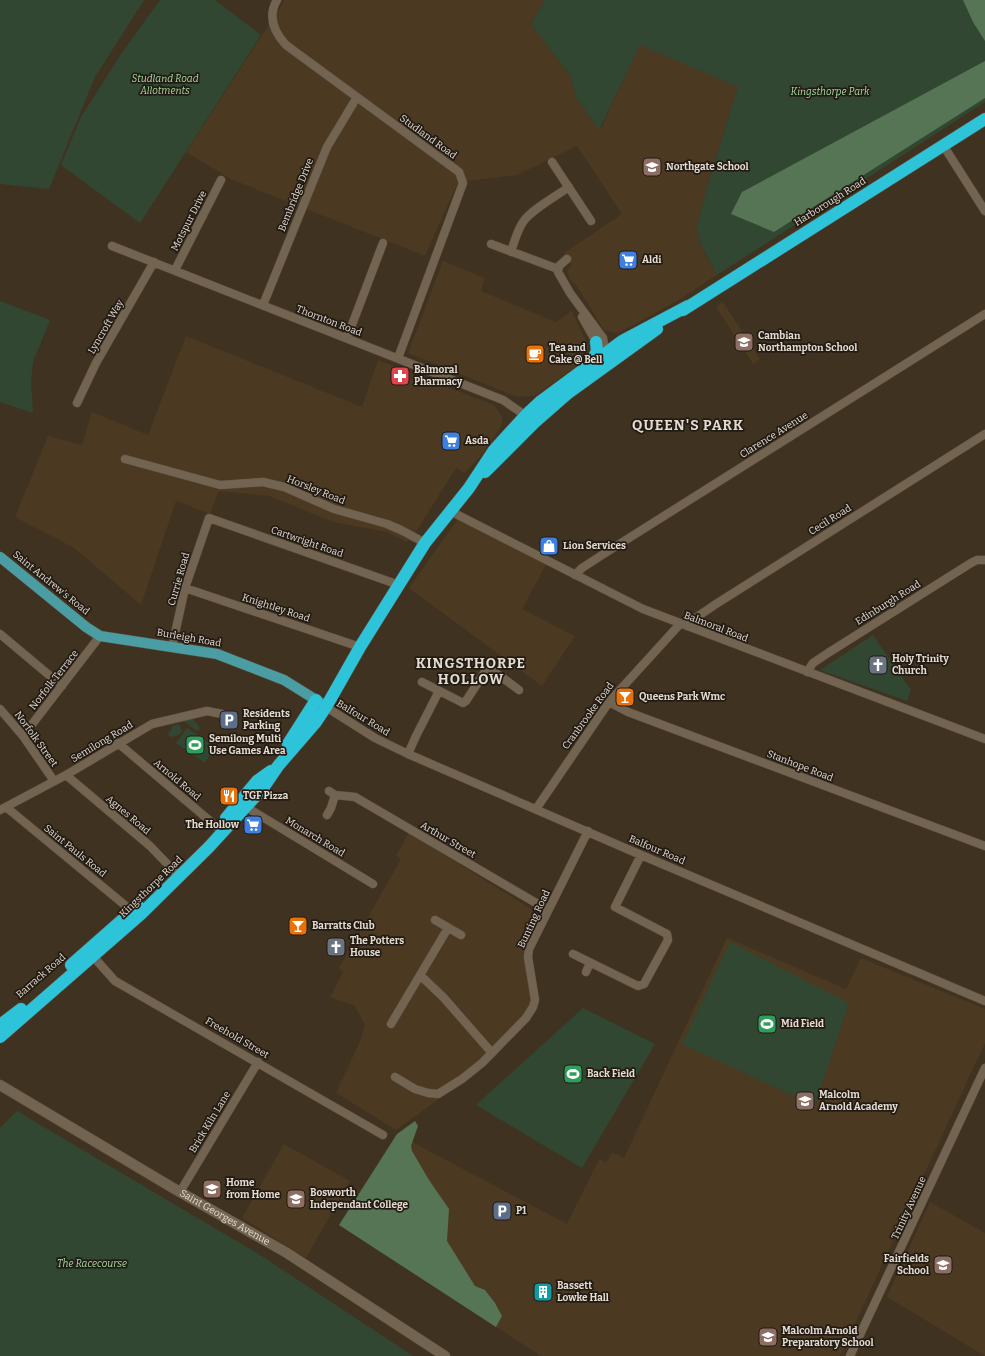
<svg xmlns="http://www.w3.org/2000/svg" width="985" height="1356" font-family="Bitter,serif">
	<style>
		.built { fill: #4b3921 }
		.green { fill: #314731 }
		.forest { fill: #557554 }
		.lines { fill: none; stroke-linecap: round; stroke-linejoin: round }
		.street-casing { stroke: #5c5040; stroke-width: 9 }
		.secondary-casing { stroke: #5c5040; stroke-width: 11 }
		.primary-casing { stroke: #5c5040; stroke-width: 11 }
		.highway-casing { stroke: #5c5040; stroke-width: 13 }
		.street { stroke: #736451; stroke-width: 8 }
		.secondary { stroke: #736451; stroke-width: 10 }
		.primary { stroke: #499da3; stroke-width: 10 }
		.highway { stroke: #2dc3d9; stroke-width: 12 }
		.labels { text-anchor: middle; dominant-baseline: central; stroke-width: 3.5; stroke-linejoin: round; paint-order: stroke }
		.park-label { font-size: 10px; font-style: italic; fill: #a7dca6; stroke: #221b13 }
		.street-label { font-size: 10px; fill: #e4dbd1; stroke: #221b13 }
		.poi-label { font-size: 10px; font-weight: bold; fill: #e4dbd1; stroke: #221b13; text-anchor: start }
		.district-label { font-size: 14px; font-weight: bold; letter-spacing: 1px; fill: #e4dbd1; stroke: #221b13 }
	</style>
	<rect width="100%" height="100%" fill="#403221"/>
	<path class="built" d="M285 0H545L531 24 571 77 576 97 600 130 640 44 738 87 707 187 700 242 717 275 680 299 634 325 617 333 604 330 578 288 569 278 567 270 572 265 564 253 622 214 577 146 517 175 458 182 425 256 231 179 186 152Z
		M443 261 485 278 481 291 556 322 572 311 588 345 589 351 588 358 539 393 533 396 517 397 408 353Z
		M723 302 760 359 753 364 716 307Z
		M186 336 362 407 378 360 494 405 502 417V425L481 456 464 473 456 468 417 530 407 542 387 532 333 522 269 496 219 491 210 514 176 501 141 605 74 548 15 517 48 436 82 445 92 412 148 435Z
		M460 516 548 561 522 609 575 636 542 686 409 588Z
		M409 833 544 917 531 956 538 1005 532 1016 488 1063 396 1130 336 1093 361 1039 365 1025 355 1006 330 997 343 972 339 968 401 859 396 856Z
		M727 938 846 989 861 958 985 1009V1043L840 1356H541L339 1225 397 1134 567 1224 599 1159 606 1163 612 1152 624 1158Z
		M284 1144 350 1181 306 1258 242 1218Z
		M930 1202 985 1233V1356L887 1297Z"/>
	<path class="green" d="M0 0H144L95 77 49 189 0 184Z
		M160 0H215L261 35 140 223 61 165 81 117 121 54Z
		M545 0H985V102L717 275 700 242 697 226 707 187 738 87 640 45 599 130 576 97 571 77 531 24Z
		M0 301 50 320 33 362 31 381 33 413 0 402Z
		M873 635 911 690 907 701 820 670Z
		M191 717 200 728 197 731 181 719Z
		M177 724 180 726 182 731 178 735 172 737 169 736 168 733 171 730 172 726Z
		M187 728 215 747 205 763 176 743Z
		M730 942 849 1003 815 1106 682 1044Z
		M583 1008 655 1044 582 1168 476 1105Z
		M17 1111 167 1200 257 1253 413 1356H0V1128Z"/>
	<path class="forest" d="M963 0H985V41L973 22Z
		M985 61V98L774 232 731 214 742 192Z
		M415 1121 418 1126 411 1146 412 1151 429 1180 449 1209 447 1241 475 1286 485 1290 495 1303 502 1316 496 1327 339 1225 397 1134Z"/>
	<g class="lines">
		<defs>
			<path id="street" d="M277 0C267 17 274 32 286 45L459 172 463 183 398 358
				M943 145 985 211
				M552 162 591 221
				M491 244 558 269
				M112 246 503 400 529 418
				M511 252C514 242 517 231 523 222 531 210 556 196 569 187
				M567 259 559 266 558 272 570 293 603 338 605 353
				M175 270 221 180
				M263 305 327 147 357 97
				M582 317 598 345
				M347 338 383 243
				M77 403 96 363 154 262
				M125 459 220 485 263 482 284 487 334 509 387 524 401 530 425 543
				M450 511 643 609 985 739
				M575 575 582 568 602 555 985 314
				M185 588 360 647
				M687 626 694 619 716 604 985 434
				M0 634 62 686
				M172 647 185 588 209 518 399 585
				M807 672 813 663 828 653 971 563 977 560H985
				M422 682 463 703 466 701 488 667 519 690
				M609 702 628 712 985 846
				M326 707 375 738 408 754 641 855 985 1001
				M0 709 23 736 54 781
				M23 736 100 636
				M118 743 223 832
				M408 754 416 736 439 691
				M66 775 150 846 175 872
				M335 795 355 797 548 910
				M6 807 132 911
				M246 807 373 884
				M536 809 609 702 680 624
				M0 810 66 775 152 724 207 711 222 714
				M327 815 331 808 335 795 329 791
				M435 920 461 935
				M90 953 115 981 383 1135
				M573 954 638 986 644 984 668 940 667 934 615 907 641 855
				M586 972 590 963
				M420 975 444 998 492 1053
				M391 1024 448 928
				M395 1077 415 1089 428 1093 438 1094 462 1079 482 1063 526 1018 533 1007 535 1000 528 957 529 949 588 831
				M180 1192 258 1062
				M850 1356 985 1068"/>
			<g id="secondary">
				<path id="s1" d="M0 1085 173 1188 287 1253 445 1356"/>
			</g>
			<path id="primary" d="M0 557 86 627 100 636 217 654 284 680 321 703"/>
			<path id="highway" d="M683 310 985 119
				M591 363 597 351 596 342
				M485 472 535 422 567 394 657 329
				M288 744 316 700
				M226 818 257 781 271 771
				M71 965 138 906
				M0 1025 21 1009
				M0 1037 141 914 209 847 263 788 278 766 316 722 326 707 360 647 425 543 469 488 494 450 526 415 541 401 622 341 688 306"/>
		</defs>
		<use href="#street" class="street-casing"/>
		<use href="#secondary" class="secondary-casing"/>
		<use href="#primary" class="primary-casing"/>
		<use href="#highway" class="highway-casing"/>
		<use href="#street" class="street"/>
		<use href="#secondary" class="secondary"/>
		<use href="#primary" class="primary"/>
		<use href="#highway" class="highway"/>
	</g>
	<defs>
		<symbol id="school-square" viewBox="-11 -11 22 22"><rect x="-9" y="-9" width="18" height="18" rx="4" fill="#8d6e63" stroke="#221b13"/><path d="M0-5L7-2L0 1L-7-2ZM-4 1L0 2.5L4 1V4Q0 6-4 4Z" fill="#fff"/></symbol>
		<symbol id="supermarket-square" viewBox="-11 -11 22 22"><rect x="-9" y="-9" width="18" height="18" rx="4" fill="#3f7fe0" stroke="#221b13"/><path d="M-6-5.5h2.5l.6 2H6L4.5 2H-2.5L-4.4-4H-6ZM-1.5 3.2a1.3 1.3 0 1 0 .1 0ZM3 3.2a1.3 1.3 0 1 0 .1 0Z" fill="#fff"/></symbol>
		<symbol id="cafe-square" viewBox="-11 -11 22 22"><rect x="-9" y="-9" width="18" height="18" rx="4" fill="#e8710a" stroke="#221b13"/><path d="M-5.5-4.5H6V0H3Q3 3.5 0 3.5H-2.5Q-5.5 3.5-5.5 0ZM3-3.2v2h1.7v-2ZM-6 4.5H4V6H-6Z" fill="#fff"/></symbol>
		<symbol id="pharmacy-square" viewBox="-11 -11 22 22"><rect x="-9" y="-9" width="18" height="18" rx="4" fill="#e0444e" stroke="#221b13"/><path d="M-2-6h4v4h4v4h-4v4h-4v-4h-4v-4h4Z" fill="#fff"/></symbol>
		<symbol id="shop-square" viewBox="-11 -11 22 22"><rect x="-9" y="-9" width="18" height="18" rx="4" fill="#3f7fe0" stroke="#221b13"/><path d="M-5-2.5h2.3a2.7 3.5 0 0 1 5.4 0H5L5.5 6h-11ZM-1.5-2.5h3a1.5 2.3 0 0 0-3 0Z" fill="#fff"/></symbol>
		<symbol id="church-square" viewBox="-11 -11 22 22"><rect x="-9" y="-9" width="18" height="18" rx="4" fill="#6b7280" stroke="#221b13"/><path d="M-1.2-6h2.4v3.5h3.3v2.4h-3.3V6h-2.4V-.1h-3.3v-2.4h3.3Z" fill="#fff"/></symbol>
		<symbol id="bar-square" viewBox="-11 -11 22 22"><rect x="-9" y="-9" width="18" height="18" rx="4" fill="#e8710a" stroke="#221b13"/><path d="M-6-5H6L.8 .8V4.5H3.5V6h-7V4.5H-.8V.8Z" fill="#fff"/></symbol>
		<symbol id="parking-square" viewBox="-11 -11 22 22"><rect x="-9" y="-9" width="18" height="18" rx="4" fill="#5c6f8a" stroke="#221b13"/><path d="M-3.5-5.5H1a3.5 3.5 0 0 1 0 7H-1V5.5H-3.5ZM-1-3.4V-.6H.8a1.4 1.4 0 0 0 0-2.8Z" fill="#fff"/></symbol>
		<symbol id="stadium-square" viewBox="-11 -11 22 22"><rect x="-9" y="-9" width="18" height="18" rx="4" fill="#2e9e5b" stroke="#221b13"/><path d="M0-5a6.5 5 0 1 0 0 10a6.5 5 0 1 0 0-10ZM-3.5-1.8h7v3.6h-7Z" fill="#fff"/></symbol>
		<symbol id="restaurant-square" viewBox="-11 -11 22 22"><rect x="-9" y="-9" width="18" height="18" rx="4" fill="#e8710a" stroke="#221b13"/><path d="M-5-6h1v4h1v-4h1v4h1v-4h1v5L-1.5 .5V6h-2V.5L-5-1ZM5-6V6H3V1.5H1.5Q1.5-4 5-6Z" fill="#fff"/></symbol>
		<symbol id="building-square" viewBox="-11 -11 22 22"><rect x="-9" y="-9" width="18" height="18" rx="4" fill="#0f9aa8" stroke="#221b13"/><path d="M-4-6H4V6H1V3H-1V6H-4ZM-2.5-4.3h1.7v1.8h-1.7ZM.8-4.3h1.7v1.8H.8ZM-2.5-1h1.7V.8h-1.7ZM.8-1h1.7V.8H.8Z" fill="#fff"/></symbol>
	</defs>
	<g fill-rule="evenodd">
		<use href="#school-square" x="641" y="156" width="22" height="22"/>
		<use href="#supermarket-square" x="617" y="249" width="22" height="22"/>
		<use href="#school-square" x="733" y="331" width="22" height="22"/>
		<use href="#cafe-square" x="524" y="343" width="22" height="22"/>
		<use href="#pharmacy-square" x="389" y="365" width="22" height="22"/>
		<use href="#supermarket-square" x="440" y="430" width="22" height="22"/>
		<use href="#shop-square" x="538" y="535" width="22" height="22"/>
		<use href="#church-square" x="867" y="654" width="22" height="22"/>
		<use href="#bar-square" x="614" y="686" width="22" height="22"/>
		<use href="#parking-square" x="218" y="709" width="22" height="22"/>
		<use href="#stadium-square" x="184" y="734" width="22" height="22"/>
		<use href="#restaurant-square" x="218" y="785" width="22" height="22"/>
		<use href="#supermarket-square" x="242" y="814" width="22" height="22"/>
		<use href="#bar-square" x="287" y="915" width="22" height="22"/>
		<use href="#church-square" x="325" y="936" width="22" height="22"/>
		<use href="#stadium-square" x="756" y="1013" width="22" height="22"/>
		<use href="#stadium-square" x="562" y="1063" width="22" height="22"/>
		<use href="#school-square" x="794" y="1090" width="22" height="22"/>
		<use href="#school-square" x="201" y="1178" width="22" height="22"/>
		<use href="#school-square" x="285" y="1188" width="22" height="22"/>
		<use href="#parking-square" x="491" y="1200" width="22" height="22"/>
		<use href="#school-square" x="932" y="1254" width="22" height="22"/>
		<use href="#building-square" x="532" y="1281" width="22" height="22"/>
		<use href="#school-square" x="757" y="1326" width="22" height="22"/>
	</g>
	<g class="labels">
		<g class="park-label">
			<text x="165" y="79">Studland Road<tspan x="165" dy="12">Allotments</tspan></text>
			<text x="830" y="92">Kingsthorpe Park</text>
			<text x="92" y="1264">The Racecourse</text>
		</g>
		<g class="street-label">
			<text transform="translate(428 137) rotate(36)">Studland Road</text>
			<text transform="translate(296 195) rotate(-68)">Bembridge Drive</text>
			<text transform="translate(830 202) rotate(-32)">Harborough Road</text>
			<text transform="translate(189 221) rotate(-63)">Motspur Drive</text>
			<text transform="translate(329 321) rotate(21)">Thornton Road</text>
			<text transform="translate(106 327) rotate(-60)">Lyncroft Way</text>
			<text transform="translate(774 435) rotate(-32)">Clarence Avenue</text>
			<text transform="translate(316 490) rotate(22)">Horsley Road</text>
			<text transform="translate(830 520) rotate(-32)">Cecil Road</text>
			<text transform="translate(307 542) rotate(19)">Cartwright Road</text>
			<text transform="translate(179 579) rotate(-74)">Currie Road</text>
			<text transform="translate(51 583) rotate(39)">Saint Andrew's Road</text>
			<text transform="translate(888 603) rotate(-32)">Edinburgh Road</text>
			<text transform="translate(276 608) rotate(18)">Knightley Road</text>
			<text transform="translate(716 627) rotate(21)">Balmoral Road</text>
			<text transform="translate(189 638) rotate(10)">Burleigh Road</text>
			<text transform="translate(54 680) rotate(-52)">Norfolk Terrace</text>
			<text transform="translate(588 716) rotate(-54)">Cranbrooke Road</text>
			<text transform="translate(363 718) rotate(31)">Balfour Road</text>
			<text transform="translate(36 739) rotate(54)">Norfolk Street</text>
			<text transform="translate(102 742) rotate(-31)">Semilong Road</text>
			<text transform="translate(800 766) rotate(21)">Stanhope Road</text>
			<text transform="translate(177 780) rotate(40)">Arnold Road</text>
			<text transform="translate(128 815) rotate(40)">Agnes Road</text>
			<text transform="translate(315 837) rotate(31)">Monarch Road</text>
			<text transform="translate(448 840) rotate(30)">Arthur Street</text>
			<text transform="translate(657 850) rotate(23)">Balfour Road</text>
			<text transform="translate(75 851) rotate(39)">Saint Pauls Road</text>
			<text transform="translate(151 887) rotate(-44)">Kingsthorpe Road</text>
			<text transform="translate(534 919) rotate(-65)">Bunting Road</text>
			<text transform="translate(41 976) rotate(-41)">Barrack Road</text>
			<text transform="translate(237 1038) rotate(30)">Freehold Street</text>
			<text transform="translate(210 1122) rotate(-59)">Brick Kiln Lane</text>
			<text transform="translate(909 1208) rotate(-65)">Trinity Avenue</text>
			<text stroke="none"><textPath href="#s1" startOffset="261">Saint Georges Avenue</textPath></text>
		</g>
		<g class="poi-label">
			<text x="666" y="167">Northgate School</text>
			<text x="642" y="260">Aldi</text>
			<text x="758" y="336">Cambian<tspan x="758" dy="12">Northampton School</tspan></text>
			<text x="549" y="348">Tea and<tspan x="549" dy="12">Cake @ Bell</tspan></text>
			<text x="414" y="370">Balmoral<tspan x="414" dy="12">Pharmacy</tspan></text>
			<text x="465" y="441">Asda</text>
			<text x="563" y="546">Lion Services</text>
			<text x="892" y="659">Holy Trinity<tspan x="892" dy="12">Church</tspan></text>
			<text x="639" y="697">Queens Park Wmc</text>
			<text x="243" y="714">Residents<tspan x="243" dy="12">Parking</tspan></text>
			<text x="209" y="739">Semilong Multi<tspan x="209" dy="12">Use Games Area</tspan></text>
			<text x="243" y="796">TGF Pizza</text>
			<text x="239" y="825" text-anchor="end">The Hollow</text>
			<text x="312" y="926">Barratts Club</text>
			<text x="350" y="941">The Potters<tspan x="350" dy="12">House</tspan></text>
			<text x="781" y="1024">Mid Field</text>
			<text x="587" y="1074">Back Field</text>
			<text x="819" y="1095">Malcolm<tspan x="819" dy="12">Arnold Academy</tspan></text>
			<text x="226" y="1183">Home<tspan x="226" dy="12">from Home</tspan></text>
			<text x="310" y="1193">Bosworth<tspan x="310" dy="12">Independant College</tspan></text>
			<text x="516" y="1211">P1</text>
			<text x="929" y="1259" text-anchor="end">Fairfields<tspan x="929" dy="12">School</tspan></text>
			<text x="557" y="1286">Bassett<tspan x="557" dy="12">Lowke Hall</tspan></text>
			<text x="782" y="1331">Malcolm Arnold<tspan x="782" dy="12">Preparatory School</tspan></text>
		</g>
		<g class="district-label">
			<text x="688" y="425">QUEEN'S PARK</text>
			<text x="471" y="663">KINGSTHORPE<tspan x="471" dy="16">HOLLOW</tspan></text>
		</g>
	</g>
</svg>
